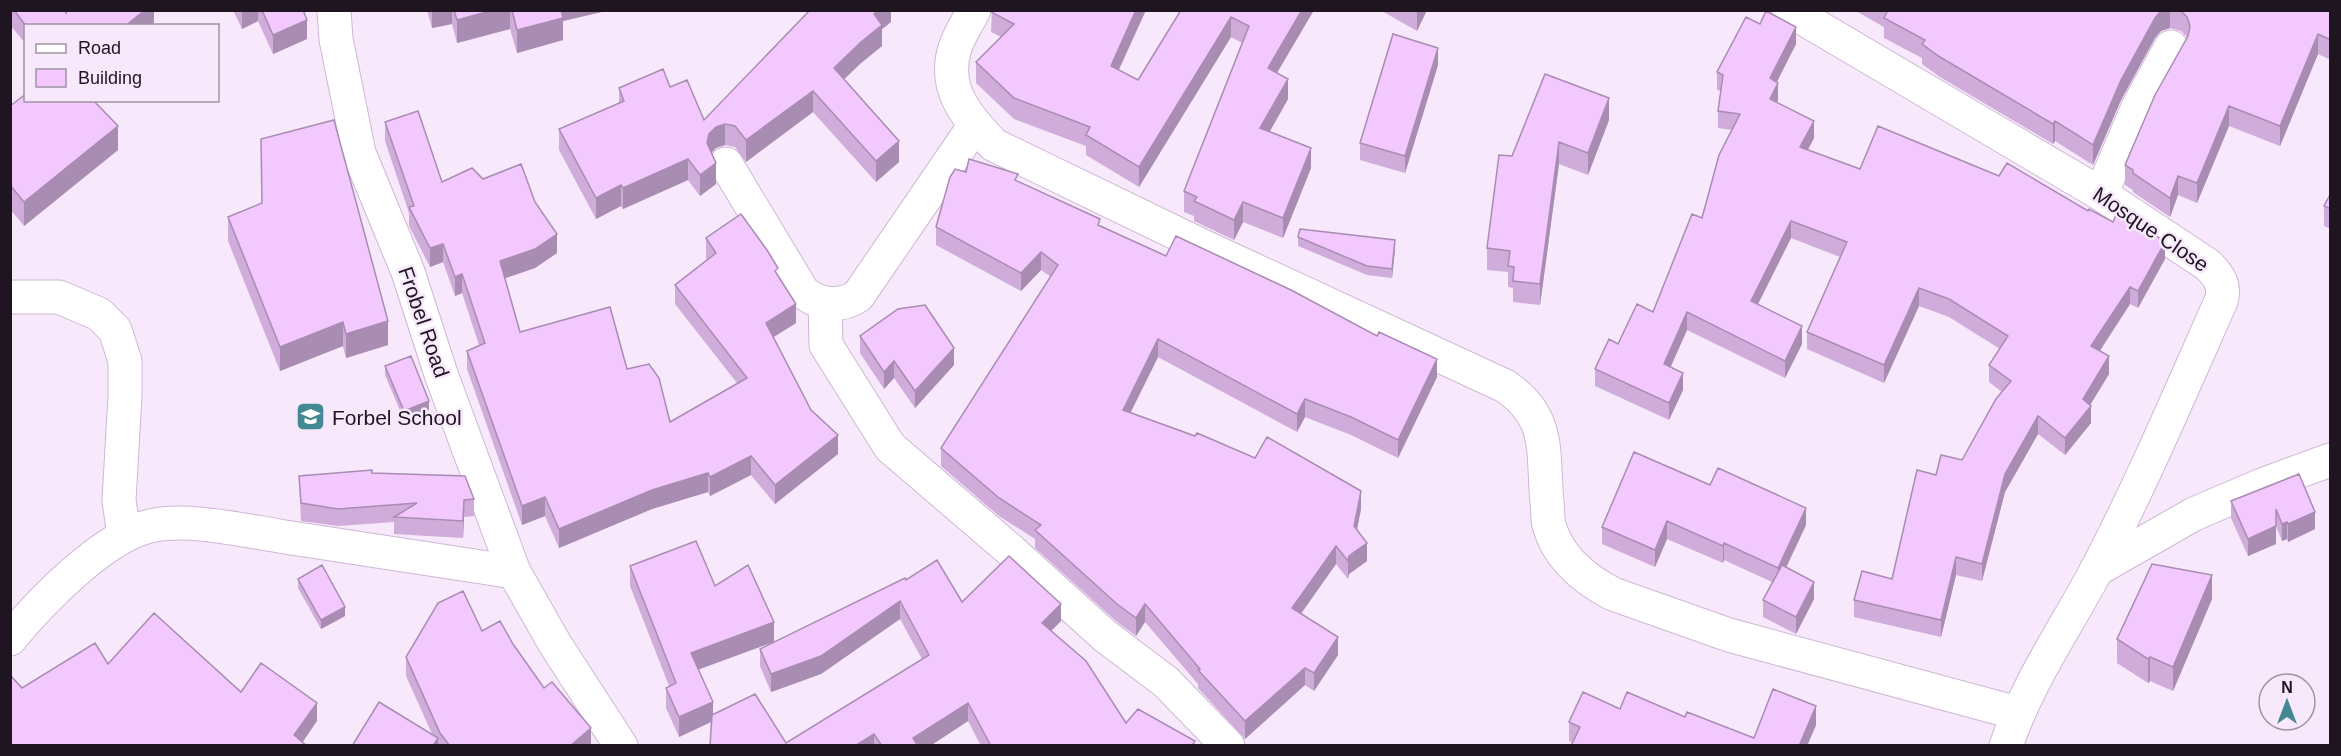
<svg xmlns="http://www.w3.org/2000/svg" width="2341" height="756" font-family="Helvetica,sans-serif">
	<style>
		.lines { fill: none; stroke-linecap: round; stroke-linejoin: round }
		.minor-casing { stroke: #cfb7d5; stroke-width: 35 }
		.minor { stroke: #fff; stroke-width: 33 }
		.wall { fill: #d0acda; fill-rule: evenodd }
		.shaded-wall { fill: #a98cb2 }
		.building { fill: #f2c8fe; stroke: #a98cb2; stroke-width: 1.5 }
		.labels { text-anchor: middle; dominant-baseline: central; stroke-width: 5; stroke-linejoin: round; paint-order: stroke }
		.street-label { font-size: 21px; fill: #1e1520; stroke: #f7e8fb }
		.poi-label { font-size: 21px; fill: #1e1520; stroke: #f7e8fb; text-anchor: start }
	</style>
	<rect width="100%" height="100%" fill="#f7e8fb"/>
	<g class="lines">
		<defs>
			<path id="minor" d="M334 10 336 39 359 153 408 272 441 374 514 572 555 644 621 746
				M974 10C968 22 959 35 955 48 942 89 967 117 994 145L1209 249 1505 386C1552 418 1542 452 1547 502 1548 509 1547 518 1549 525 1558 558 1584 579 1613 594L1729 635 2017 713
				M1789 10 2101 194 2208 265C2219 276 2226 286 2221 301 2181 391 2142 483 2096 571 2065 629 2027 683 2006 746
				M726 164 803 292C819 305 840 308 858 296L975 125
				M2101 194 2138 107 2171 47
				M10 297H59L99 314 115 330 125 361V396L119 500 124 536
				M825 303 826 345 890 447 1009 549 1105 636 1166 682 1228 746
				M2096 570 2194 514 2262 485 2330 460
				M10 639C40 602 103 537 150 526 188 517 246 531 285 537 361 549 438 560 514 572"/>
		</defs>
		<use href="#minor" class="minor-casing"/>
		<use href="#minor" class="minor"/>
	</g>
	<path class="wall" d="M10 10H65L66 13 154 10V23L150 26H26V44L10 25Z
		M233 10H303L307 39 273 54 258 21 242 29Z
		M427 10H610L563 21V40L517 53 510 29 457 43 452 24 432 28Z
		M809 10H891V22L882 29V46L861 63 844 79 899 162 876 182 813 112 746 162 735 147 725 145 716 148 712 153 716 184 700 196 688 180 623 209 621 206 596 219 559 150V129L619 103V88L670 87 704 120 810 11Z
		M992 10H1146L1119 70 1138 80 1181 10H1314L1277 73 1288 99 1269 132 1311 168 1283 238 1243 222 1234 240 1194 221V216L1184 212V191L1242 43 1231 37 1139 187 1086 155V146L1014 119 976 83V62L1001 37 991 32Z
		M1380 10H1427L1417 31Z
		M1854 10H2331V60L2318 54 2280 146 2229 126 2197 203 2178 195 2170 217 2133 192V190L2125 185V165L2187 37 2181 31 2170 28 2161 31 2155 38 2121 100 2093 165 2055 141 2053 144 1940 77 1922 64V58L1884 38V27Z
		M1796 44 1777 82 1778 100 1777 103 1814 138 1808 150 1860 169 2165 259 2138 308 2130 304 2100 351 2109 374 2090 405 2091 423 2065 455 2038 434 2005 492 1982 581 1956 575 1941 637 1854 617V600L1892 579 1936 475 1962 460 2002 392 1989 382V365L2000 349 1949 317 1919 306 1884 383 1807 349V332L1840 257 1791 238 1758 304 1802 344 1785 378 1687 330 1670 367 1683 390 1669 420 1595 386V369L1618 344 1653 312 1702 218 1732 130 1718 128V111L1721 91 1717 90V72Z
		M1438 65 1405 173 1360 160V143Z
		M10 106 118 150 24 226 10 209Z
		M1609 120 1588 175 1559 164 1540 305 1513 302V288L1508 287V272L1487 270V248L1512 156Z
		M385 122 442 182 483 179 535 202 557 253 535 268 505 278 520 332 627 369 670 422 737 383 675 304V285L707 260 706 257V238L778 277 796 323 773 337 811 410 838 454 775 504 751 475 710 496 708 492 652 509 559 548 545 516 522 525 467 369V351L479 345 462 293 455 296 443 262 430 267 409 226V213L385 141Z
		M966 172 1018 181 1100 226 1437 377 1398 458 1351 435 1305 417 1297 432 1158 357 1130 413 1361 509 1357 530 1367 561 1349 574 1348 579 1336 564 1301 614 1338 655 1314 691 1305 685 1245 739 1198 688V684L1145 622 1136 636 1117 622 1035 548V539L999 516 941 466V448L1051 277 1041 270 1021 291 936 245V227Z
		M2331 193V229L2324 226V206Z
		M228 217 388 345 346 358 343 346 280 371 228 241Z
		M1298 237 1395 249 1392 278 1367 275 1298 246Z
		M860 336 954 365 915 408 894 378 884 389 860 353Z
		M385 366 429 410 404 420 385 375Z
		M1634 452 1806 525 1786 567 1814 599 1796 634 1763 617V600L1772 582 1724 560 1723 563 1667 539 1655 567 1602 544V527Z
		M372 473 474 499V516L464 517 463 538 394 534V522L338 526 301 521 299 476Z
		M2299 474 2315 529 2288 542 2287 539 2282 541 2276 526V544L2248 556 2231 518V501Z
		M630 566 715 586 774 642 906 580 962 602 1061 621 1051 631 1126 723 1195 746H981L968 721 930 746H710L711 722 679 737 666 708V688L669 686 630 586ZM900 619 922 659 786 743 713 714 698 670 773 642 760 649V666L771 692 821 674Z
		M298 579 345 616 321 629 298 588Z
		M2212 599 2173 691 2150 681 2148 683 2117 663V639Z
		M482 631 513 644 544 688 591 746H352L432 734 406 676V657Z
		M1620 709 1685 717 1754 738 1816 725 1807 746H1571L1573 743 1569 741V722Z"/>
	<path class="shaded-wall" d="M145 10H154V23L150 26H125Z
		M258 10V21L242 29V11Z
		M432 10H452V24L432 28Z
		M494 10H510V29L457 43V20Z
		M558 10H610L563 21V40L517 53V30Z
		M878 10H891V22L882 29V46L861 63 834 89V68L874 14Z
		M1136 10H1146L1111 86V66Z
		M1302 10H1314L1268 88V68Z
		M1417 10H1427L1417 31Z
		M2164 10H2170V28L2161 31 2155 38 2121 100 2093 165V145L2121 80 2155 18 2161 11Z
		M1231 17V37L1139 187V167Z
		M307 20V39L273 54V35Z
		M1796 27V44L1770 95V78Z
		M2318 34V54L2280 146V126Z
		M1438 48V65L1405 173V156Z
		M1288 79V99L1260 149V128Z
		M1778 83V100L1770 117V99Z
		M813 91V112L746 162V140Z
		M1609 98V120L1588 175V153Z
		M2229 106V126L2197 203V183Z
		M1814 121V138L1800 164V147Z
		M2055 121V141L2053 144V124Z
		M725 124V145L716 148 709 155 707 143 709 134 716 127Z
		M118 126V150L24 226V202Z
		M899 141V162L876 182V161Z
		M1559 142V164L1540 305V284Z
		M1311 148V168L1283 238V218Z
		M688 159V180L623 209V188Z
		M716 163V184L700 196V175Z
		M2178 176V195L2170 217V198Z
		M621 185V206L596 219V198Z
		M1243 202V222L1234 240V220Z
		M1791 221V238L1751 318V301Z
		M557 234V253L535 268 500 280V261Z
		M1395 240V249L1392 278V269Z
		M2165 242V259L2138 308V291Z
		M443 244V262L430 267V248Z
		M1041 252V270L1021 291V273Z
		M462 274V293L455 296V277Z
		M2130 287V304L2091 364V346Z
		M1919 288V306L1884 383V365Z
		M796 304V323L766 342V323Z
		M1687 312V330L1664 382V364Z
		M388 321V345L346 358V334Z
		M343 322V346L280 371V347Z
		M1802 326V344L1785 378V361Z
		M1158 339V357L1123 428V410Z
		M954 348V365L915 408V391Z
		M2109 356V374L2084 415 2091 406V423L2065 455V438L2083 399Z
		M1437 359V377L1398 458V440Z
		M894 361V378L884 389V372Z
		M1683 373V390L1669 420V403Z
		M1305 399V417L1297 432V414Z
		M429 401V410L404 420V411Z
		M2038 416V434L2005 492 1982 581V564L2005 474Z
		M838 435V454L775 504V485Z
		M751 456V475L710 496V477Z
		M708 473V492L652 509 559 548V529L652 490Z
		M1361 491V509L1354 544V526Z
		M545 497V516L522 525V506Z
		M464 500V517L463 538V521Z
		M1806 508V525L1778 585V568Z
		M2315 512V529L2288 542V524Z
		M1667 521V539L1655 567V550Z
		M2287 522V539L2282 541V524Z
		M2276 526V544L2248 556V539Z
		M1367 543V561L1349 574 1348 579V561L1349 556Z
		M1724 543V560L1723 563V546Z
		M1336 546V564L1292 626V608Z
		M1956 557V575L1941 637V620Z
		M2212 575V599L2173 691V667Z
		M1814 582V599L1796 634V617Z
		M900 601V619L821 674 771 692V674Z
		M1061 604V621L1042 640V623Z
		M1145 604V622L1136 636V618Z
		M345 607V616L321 629V620Z
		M774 622V642L691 672V653Z
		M1338 637V655L1314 691V673Z
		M2150 657V681L2148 683V659Z
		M1305 668V685L1245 739V721Z
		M713 702V721L679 737V717Z
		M317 703V721L300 746 294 735Z
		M968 703V721L930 746H913V738Z
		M1816 706V725L1807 746H1799Z
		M591 728V746H570Z
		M874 734V746H855Z
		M438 738V746H433Z"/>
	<path class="building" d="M14 10H65L66 13 68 10H145L125 26H26Z
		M262 10H303L307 20 273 35Z
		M454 10H494L457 20Z
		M512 10H561L563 18 517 30Z
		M810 10H878L874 14 882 25 861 42 834 68 899 141 876 161 813 91 746 140 735 126 725 124 716 127 709 134 707 143 716 163 700 175 688 159 623 188 621 185 596 198 559 129 624 101 619 88 663 69 670 87 687 80 704 120Z
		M992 10H1136L1111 66 1138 80 1181 10H1302L1268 68 1288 79 1260 128 1311 148 1283 218 1243 202 1234 220 1194 201 1197 197 1184 191 1249 26 1231 17 1139 167 1086 135 1090 127 1014 98 976 62 1014 24 991 12Z
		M1888 10H2164L2161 11 2155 18 2121 80 2093 145 2055 121 2053 124 1940 57 1922 44 1925 40 1884 18Z
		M2178 10H2331V40L2318 34 2280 126 2229 106 2197 183 2178 176 2170 198 2133 173V170L2125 165 2155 95 2188 36 2190 26 2187 17 2181 11Z
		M1766 11 1796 27 1770 78 1778 83 1770 99 1814 121 1800 147 1860 169 1878 126 1999 176 2007 163 2088 211 2089 209 2113 222 2118 210 2165 242 2138 291 2130 287 2091 346 2109 356 2083 399 2091 406 2065 438 2038 416 2005 474 1982 564 1956 557 1941 620 1854 600 1862 571 1892 579 1917 470 1936 475 1941 455 1962 460 1996 399 2011 381 1989 365 2008 336 1949 299 1919 288 1884 365 1807 332 1847 242 1791 221 1751 301 1802 326 1785 361 1687 312 1664 364 1683 373 1669 403 1595 369 1609 339 1618 344 1637 304 1653 312 1692 214 1702 218 1719 155 1740 114 1718 111 1723 75 1717 72 1746 17 1760 24Z
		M1393 34 1438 48 1405 156 1360 143Z
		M1545 74 1609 98 1588 153 1559 142 1540 284 1513 281 1514 267 1508 266 1510 251 1487 248 1499 155 1512 156Z
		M26 94V100H93L118 126 24 202 10 185V106Z
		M418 111 442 182 472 168 483 179 521 164 535 202 557 234 535 249 500 261 520 332 610 307 627 369 649 364 659 378 670 422 747 378 675 285 716 253 706 238 741 214 767 250 778 268 775 271 796 304 766 323 811 410 838 435 775 485 751 456 710 477 708 473 652 490 559 529 545 497 522 506 467 351 485 343 462 274 455 277 443 244 430 248 409 207 414 206 385 122Z
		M334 120 388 321 346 334 343 322 280 347 228 217 262 203 261 139Z
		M969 159 1018 174 1015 180 1100 219 1098 225 1166 256 1176 236 1291 290 1377 336 1379 332 1437 359 1398 440 1351 417 1305 399 1297 414 1158 339 1123 410 1195 436 1197 433 1255 458 1267 437 1361 491 1354 526 1367 543 1349 556 1348 561 1336 546 1292 608 1338 637 1314 673 1305 668 1245 721 1198 670 1200 669 1145 604 1136 618 1117 604 1035 530 1041 525 999 498 941 448 1058 265 1041 252 1021 273 936 227 950 177 955 169 966 172Z
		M2331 193V209L2324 206Z
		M1300 229 1395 240 1392 269 1367 266 1298 237Z
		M925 305 954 348 915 391 894 361 884 372 860 336 898 309Z
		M411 356 429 401 404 411 385 366Z
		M1634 452 1710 485 1718 468 1806 508 1778 568 1724 543 1723 546 1667 521 1655 550 1602 527Z
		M372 470V473L465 476 474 499 464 500 463 521 394 517 417 503 338 509 301 503 299 476Z
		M2299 474 2315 512 2288 524 2287 522 2282 524 2276 509V526L2248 539 2231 501Z
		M696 541 715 586 748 565 774 622 691 653 713 702 679 717 666 688 676 683 630 566Z
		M1009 556 1061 604 1042 623 1086 661 1126 723 1138 709 1195 741 1192 746H991L968 703 913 738 918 746H882L874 734 855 746H710L712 715 755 694 786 743 929 655 900 601 821 656 771 674 760 649 905 578 906 580 937 560 962 602Z
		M2152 564 2212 575 2173 667 2150 657 2148 659 2117 639Z
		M322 565 345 607 321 620 298 579Z
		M1782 565 1814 582 1796 617 1763 600Z
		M463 591 482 631 500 621 513 644 544 688 552 682 591 728 570 746H450L440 733 406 657 438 603Z
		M154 613 241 692 261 663 317 703 294 735 307 746H10V675L22 688 95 643 108 664Z
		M1773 689 1816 706 1799 746H1571L1580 727 1569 722 1583 692 1620 709 1627 692 1685 717 1687 712 1754 738Z
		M379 702 438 738 433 746H352Z"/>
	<defs>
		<symbol id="school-square" viewBox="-11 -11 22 22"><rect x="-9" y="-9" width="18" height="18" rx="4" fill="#428993" stroke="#f7e8fb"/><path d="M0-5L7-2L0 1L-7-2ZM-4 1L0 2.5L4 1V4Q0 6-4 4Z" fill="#fff"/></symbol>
	</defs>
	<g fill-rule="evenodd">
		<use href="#school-square" x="294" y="400" width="33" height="33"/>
	</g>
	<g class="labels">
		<g class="street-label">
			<text transform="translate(2151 229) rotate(34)">Mosque Close</text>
			<text transform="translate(424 322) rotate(71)">Frobel Road</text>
		</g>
		<g class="poi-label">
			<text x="332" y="417">Forbel School</text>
		</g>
	</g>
	<rect width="2341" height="756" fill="none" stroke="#1e1520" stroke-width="24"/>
	<rect x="24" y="24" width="195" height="78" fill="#f7e8fb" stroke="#a094a3" stroke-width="1.5"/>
	<rect x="36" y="44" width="30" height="9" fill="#ffffff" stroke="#a094a3" stroke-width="1.5"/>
	<text x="78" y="54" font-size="18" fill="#1e1520">Road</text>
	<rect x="36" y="69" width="30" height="18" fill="#f2c8fe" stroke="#a094a3" stroke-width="1.5"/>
	<text x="78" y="84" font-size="18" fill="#1e1520">Building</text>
	<g transform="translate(2287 702)"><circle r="28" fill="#f7e8fb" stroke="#a094a3" stroke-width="1.5"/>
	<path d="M0-4.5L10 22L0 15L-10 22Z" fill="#428993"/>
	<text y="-9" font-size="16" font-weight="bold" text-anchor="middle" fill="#1e1520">N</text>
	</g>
</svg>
